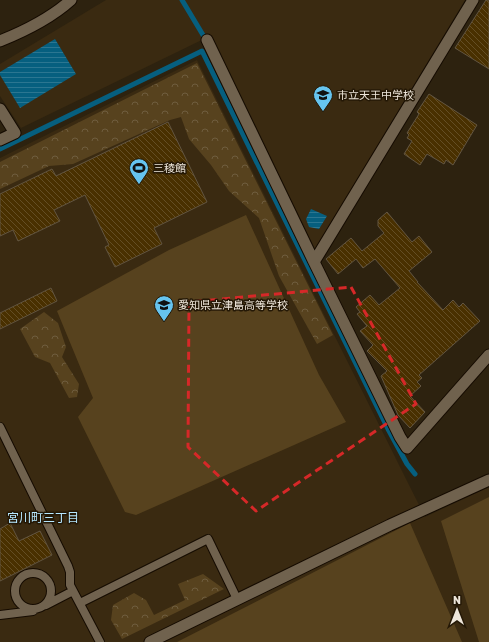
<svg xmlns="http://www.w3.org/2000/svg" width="489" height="642" font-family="Rubik,'Noto Sans JP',sans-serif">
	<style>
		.built { fill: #3a2a11 }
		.forest { fill: url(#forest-crowns) }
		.park { fill: #57421e }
		.water { fill: url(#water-rules) }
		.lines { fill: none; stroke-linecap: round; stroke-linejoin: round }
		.stream { stroke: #065f7f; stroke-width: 5 }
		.building { fill: url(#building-back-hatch); stroke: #625541 }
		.service-casing { stroke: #150b00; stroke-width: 10 }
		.minor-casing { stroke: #150b00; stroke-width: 13 }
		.tertiary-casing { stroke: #150b00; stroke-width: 13 }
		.service { stroke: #70624e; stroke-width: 8 }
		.minor { stroke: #70624e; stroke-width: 11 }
		.tertiary { stroke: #70624e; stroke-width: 11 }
		.marked { fill: none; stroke: #d62828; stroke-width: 3; stroke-dasharray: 8 5; stroke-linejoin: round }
		.labels { text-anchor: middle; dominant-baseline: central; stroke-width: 3; stroke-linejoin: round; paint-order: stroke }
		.poi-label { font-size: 11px; fill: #eee6da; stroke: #241806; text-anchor: start }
		.neighbourhood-label { font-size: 12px; fill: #b6e7ff; stroke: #241806 }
	</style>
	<defs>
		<pattern id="forest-crowns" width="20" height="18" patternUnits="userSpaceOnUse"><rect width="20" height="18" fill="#57421e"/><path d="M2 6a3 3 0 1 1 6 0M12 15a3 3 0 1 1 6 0" fill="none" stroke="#6f5d3e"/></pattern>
		<pattern id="water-rules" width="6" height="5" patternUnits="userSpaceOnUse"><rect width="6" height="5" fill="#065f7f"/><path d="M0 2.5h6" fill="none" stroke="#2b7691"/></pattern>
		<pattern id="building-back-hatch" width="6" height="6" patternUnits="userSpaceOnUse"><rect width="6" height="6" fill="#493000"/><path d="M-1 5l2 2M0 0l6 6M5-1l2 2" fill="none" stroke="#644e25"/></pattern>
	</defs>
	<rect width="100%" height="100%" fill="#2d220f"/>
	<path class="built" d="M106 0H465L315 249 212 35 21 128 0 96V64Z
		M197 60 425 517 489 487V642H0V158Z"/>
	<path class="forest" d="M197 63 333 335 317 344 279 276 259 218 229 191 211 165 189 139 181 117 170 120 73 164 49 166 0 189V162Z
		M44 312 58 323 66 347 62 357 79 384 77 397 69 398 50 363 35 357 20 329Z
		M203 574 224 589 122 639 111 620 113 605 134 593 146 600 154 615 185 600 178 584Z"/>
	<path class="park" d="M246 215 319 375 346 422 136 515 125 512 78 417 93 398 57 311 169 250Z
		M489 497V642H479L441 521Z
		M410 523 462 642H177Z"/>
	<path class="water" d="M55 39 76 74 20 108 0 75V72Z
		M311 209 327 216 319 229 309 227 306 219Z"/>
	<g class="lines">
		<path class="stream" d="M182 0 203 35
			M0 149 202 51 388 429 407 464 415 474"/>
	</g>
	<path class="building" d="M486 0H489V69L455 48Z
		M429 94 477 125 453 165 446 160 444 164 427 154 420 165 404 154 412 141 407 138 409 135 407 133 419 114 417 112Z
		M168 122 207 202 154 228 162 244 115 267 105 247 109 245 85 195 54 210 60 221 18 241 13 230 0 236V194L52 169 56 176Z
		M387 212 412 242 419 236 432 252 409 271 418 282H417L443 310 453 300 459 307 463 303 480 321 419 375 422 378 417 382 421 386 410 396 425 412 410 428 398 415 381 376 387 371 367 351 373 345 360 331 367 326 357 314 360 312 356 307 370 295 379 305 400 288 375 259 363 268 356 259 338 274 326 259 351 238 362 251 384 233 378 226V220Z
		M51 288 57 301 0 329V313Z
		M10 523 19 541 40 531 52 555 0 581V529Z"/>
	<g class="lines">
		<defs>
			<path id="service" d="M0 427 68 566 70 572V585L100 642
				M15 591a18 18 0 1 1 36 0a18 18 0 1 1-36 0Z
				M80 603 208 539 237 599
				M46 605 73 591
				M0 615 33 611"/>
			<path id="minor" d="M473 0 314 262 400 437 407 448 489 355
				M207 40 314 262
				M0 109 15 133 0 140
				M150 642 390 525 489 480"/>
			<path id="tertiary" d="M0 41C25 31 51 18 71 0"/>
		</defs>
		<use href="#service" class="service-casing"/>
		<use href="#minor" class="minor-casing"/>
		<use href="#tertiary" class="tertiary-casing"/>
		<use href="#service" class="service"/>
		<use href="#minor" class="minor"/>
		<use href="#tertiary" class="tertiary"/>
	</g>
	<path class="marked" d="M351 287 416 404 256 511 188 447 189 302Z"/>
	<defs>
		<symbol id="school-pin" viewBox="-11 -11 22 30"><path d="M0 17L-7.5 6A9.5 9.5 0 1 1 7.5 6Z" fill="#66c4ef" stroke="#241806"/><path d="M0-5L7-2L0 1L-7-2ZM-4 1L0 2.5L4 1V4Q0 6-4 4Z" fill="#111"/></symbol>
		<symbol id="stadium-pin" viewBox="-11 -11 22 30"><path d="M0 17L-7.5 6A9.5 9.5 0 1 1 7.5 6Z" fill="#66c4ef" stroke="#241806"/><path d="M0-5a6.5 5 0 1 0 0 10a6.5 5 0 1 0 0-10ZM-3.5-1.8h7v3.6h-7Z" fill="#111"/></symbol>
	</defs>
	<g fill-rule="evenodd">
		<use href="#school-pin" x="312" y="84" width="22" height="30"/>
		<use href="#stadium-pin" x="128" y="157" width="22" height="30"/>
		<use href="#school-pin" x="153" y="294" width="22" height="30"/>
	</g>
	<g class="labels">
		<g class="poi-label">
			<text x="337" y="95">市立天王中学校</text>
			<text x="153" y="168">三稜館</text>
			<text x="178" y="305">愛知県立津島高等学校</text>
		</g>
		<g class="neighbourhood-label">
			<text x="43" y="518">宮川町三丁目</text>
		</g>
	</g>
	<g transform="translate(457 610)" stroke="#241806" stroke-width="3" paint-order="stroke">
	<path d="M0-3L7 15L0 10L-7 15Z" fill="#eee6da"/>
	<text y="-6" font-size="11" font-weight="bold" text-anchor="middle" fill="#eee6da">N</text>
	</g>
</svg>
